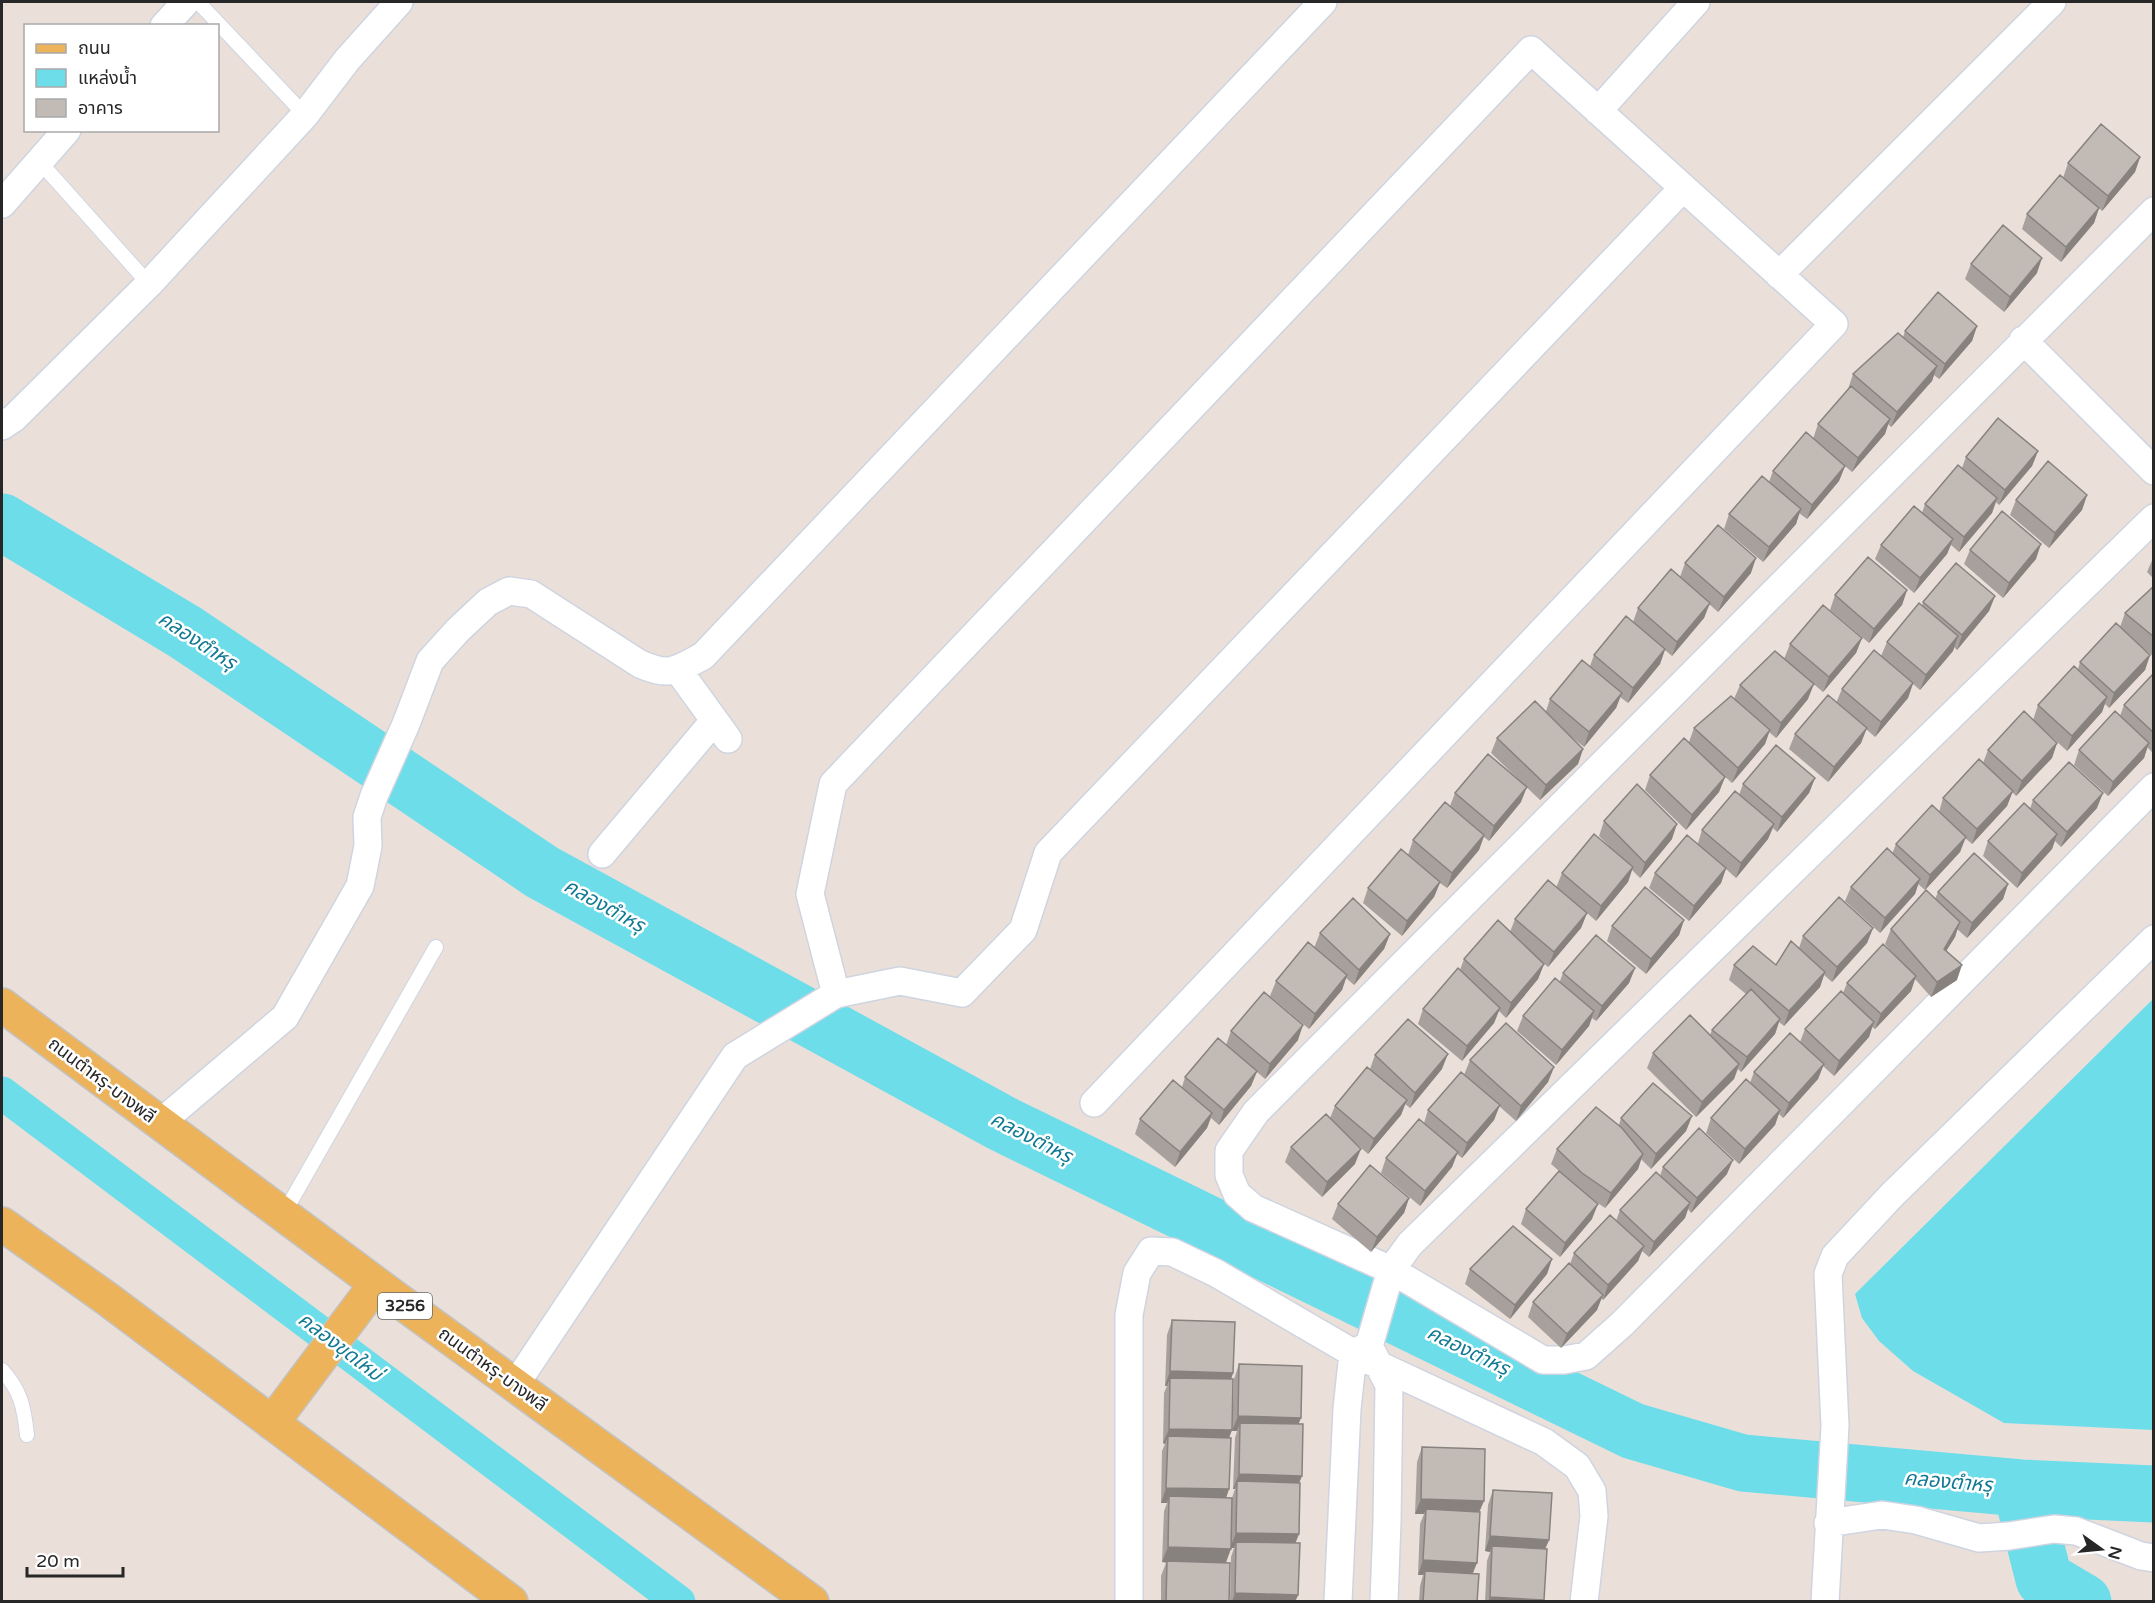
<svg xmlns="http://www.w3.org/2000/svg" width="2155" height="1603" font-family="'Varela Round','Noto Sans Thai',sans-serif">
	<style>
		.water { fill: #6dddea }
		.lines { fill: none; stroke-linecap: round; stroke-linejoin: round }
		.canal { stroke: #6dddea; stroke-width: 33 }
		.river { stroke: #6dddea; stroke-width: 57 }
		.lane-casing { stroke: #ced4e0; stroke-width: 16 }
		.street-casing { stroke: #ced4e0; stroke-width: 30 }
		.primary-casing { stroke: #c3c3c3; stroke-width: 36 }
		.lane { stroke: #fff; stroke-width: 14 }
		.street { stroke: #fff; stroke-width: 27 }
		.primary { stroke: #ecb35b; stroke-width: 33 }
		.wall { fill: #a7a09c }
		.shaded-wall { fill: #88827f }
		.building { fill: #c2bab5; stroke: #88827f; stroke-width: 1.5 }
		.labels { text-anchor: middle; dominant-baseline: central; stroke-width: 5; stroke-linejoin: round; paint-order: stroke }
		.shield { fill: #fff; stroke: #686868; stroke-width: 1.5 }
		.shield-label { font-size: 16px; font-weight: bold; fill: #272727 }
		.street-label { font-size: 18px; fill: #272727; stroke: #fff }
		.water-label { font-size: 20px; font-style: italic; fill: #117a92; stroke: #fff }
	</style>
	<rect width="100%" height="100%" fill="#eae0d9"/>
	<path class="water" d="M2153 999V1430L2004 1423 1913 1371 1879 1341 1862 1318 1855 1294Z"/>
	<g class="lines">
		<path class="canal" d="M2 1093 679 1602
			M2044 1579 2045 1602"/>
		<path class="river" d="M2 522 185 632 542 872 1003 1124 1633 1431 1743 1463 2021 1488 2154 1494
			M2021 1488 2044 1579 2083 1602"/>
		<defs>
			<path id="lane" d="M198 2 305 115
				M39 161 149 284
				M283 1215 436 947
				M2 1370C21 1391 24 1407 27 1435"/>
			<path id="street" d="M164 26 186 2
				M1598 111 1696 2
				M2 204 67 130
				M2154 211 1256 1112 1229 1151V1175L1237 1194 1253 1208 1391 1270 1543 1360H1564L1586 1356 1622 1324 2154 787
				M1779 275 2052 2
				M2023 340 2154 471
				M2 426 14 418 149 284 305 115 347 60 399 2
				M678 670 728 739
				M602 854 714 721
				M836 994 810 894 833 784 1531 50 1834 324 1094 1103
				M160 1123 285 1017 360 886 368 846 367 817 374 796 406 724 430 661 458 630 488 602 509 591 531 594 640 664C670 677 675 671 703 656L1323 2
				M515 1385 735 1056 836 994 900 981 962 993 1023 930 1048 853 1683 188
				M1828 1523 1882 1515 1916 1520 1979 1538 2009 1536 2054 1529 2076 1531 2141 1556 2154 1558
				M1129 1602V1315L1137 1273 1151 1251 1172 1252 1216 1273 1353 1353 1544 1442 1577 1466 1592 1491 1594 1516 1584 1602
				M1338 1602 1347 1409 1353 1353 1368 1346
				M1384 1602 1387 1522 1389 1385 1369 1346 1391 1270 1410 1244 2154 518
				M1825 1602 1835 1426 1828 1274 1835 1256 1892 1195 2154 939"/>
			<path id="primary" d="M2 1005 390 1294 812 1602
				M2 1224 106 1298 511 1602
				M272 1423 376 1284"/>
		</defs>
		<use href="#lane" class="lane-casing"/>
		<use href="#street" class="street-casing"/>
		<use href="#primary" class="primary-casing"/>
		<use href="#lane" class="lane"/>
		<use href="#street" class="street"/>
		<use href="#primary" class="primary"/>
	</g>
	<path class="wall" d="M2140 157 2135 172 2102 211 2099 208 2094 223 2061 262 2022 229 2027 214 2063 178 2068 163Z
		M1971 264 2037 273 2004 312 1965 279Z
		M1977 326 1972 341 1939 379 1934 375 1932 381 1891 427 1888 424 1885 434 1852 472 1845 466 1839 481 1807 519 1799 513 1796 524 1763 562 1724 529 1729 514 1769 482 1773 471 1813 439 1818 424 1848 389 1853 374 1903 337 1905 331Z
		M2038 451 2032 466 1999 505 1996 502 1992 513 1959 552 1951 545 1947 554 1914 593 1875 559 1881 545 1922 513 1925 504 1962 468 1966 457Z
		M2087 495 2082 510 2049 548 2010 515 2016 500Z
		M1970 550 2036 559 2003 598 1964 564Z
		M2154 556V579L2147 572Z
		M1685 563 1751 573 1718 612 1709 604 1704 618 1672 656 1665 650 1660 664 1628 703 1620 697 1616 708 1584 747 1569 735 1583 749 1578 764 1540 800 1491 753 1497 738 1546 711 1550 699 1590 666 1594 655 1633 622 1638 608 1680 577Z
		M2154 586V657L2137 643 2150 655 2145 670 2109 708 2105 704 2102 712 2067 751 2041 727 2057 743 2052 758 2016 796 2012 792 2007 806 1972 844 1965 838 1960 852 1925 890 1918 884 1915 894 1880 933 1845 901 1851 887 1892 854 1896 844 1939 812 1943 798 1983 763 1988 750 2033 720 2038 705 2078 669 2080 662 2120 627 2125 613Z
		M1907 590 1902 605 1869 643 1830 610 1835 595Z
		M1995 596 1989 611 1957 650 1954 647 1953 651 1920 690 1913 684 1908 698 1875 737 1866 729 1861 743 1828 782 1789 749 1795 734 1836 703 1842 689 1881 656 1887 642 1922 606 1923 602Z
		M1862 638 1856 653 1823 692 1784 659 1790 644Z
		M2154 673V751L2152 752 2147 747 2144 758 2108 796 2074 765 2079 750 2120 716 2124 705Z
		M1740 685 1808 699 1776 738 1769 732 1765 744 1732 783 1721 773 1725 777 1719 792 1686 830 1645 790 1650 775 1689 742 1694 728 1734 699Z
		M1815 778 1809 793 1777 832 1773 828 1768 839 1736 878 1726 869 1721 883 1689 921 1649 888 1655 873 1698 843 1702 830 1739 795 1743 784Z
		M1455 793 1521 802 1489 841 1484 837 1479 850 1447 888 1440 883 1434 897 1402 936 1363 903 1368 888 1408 855 1413 840 1450 806Z
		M2033 800 2097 808 2061 847 2055 841 2052 849 2017 888 1983 856 1988 841 2030 809Z
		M1604 821 1672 839 1640 878 1632 870 1628 882 1596 921 1587 913 1581 928 1548 967 1534 955 1544 964 1538 979 1506 1018 1499 1011 1494 1023 1462 1061 1418 1024 1423 1009 1460 970 1464 959 1510 932 1515 919 1556 888 1562 873 1609 846 1599 836Z
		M2008 884 2003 899 1967 938 1957 929 1955 937 1946 951 1957 980 1931 997 1915 979 1911 991 1875 1029 1872 1027 1869 1037 1834 1076 1823 1066 1818 1079 1783 1118 1779 1114 1775 1125 1739 1164 1706 1133 1711 1118 1750 1083 1754 1072 1800 1042 1805 1029 1843 993 1847 983 1897 958 1885 944 1891 929 1935 899 1938 892Z
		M1684 920 1679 935 1646 974 1607 941 1612 926Z
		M1873 928 1867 943 1832 982 1824 975 1820 987 1784 1026 1779 1022 1775 1034 1741 1072 1738 1069 1734 1079 1696 1117 1647 1068 1653 1053 1710 1035 1712 1030 1746 994 1729 980 1734 965H1776L1799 948 1803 936Z
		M1320 933 1390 934 1384 949 1354 985 1346 978 1342 990 1309 1029 1270 996 1276 981 1314 948Z
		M1635 968 1629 983 1596 1021 1592 1018 1589 1026 1556 1065 1517 1031 1523 1016 1560 981 1563 973Z
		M1231 1031 1298 1040 1265 1079 1257 1072 1251 1086 1219 1125 1211 1118 1207 1128 1175 1167 1135 1134 1140 1119 1182 1087 1185 1077 1226 1045Z
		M1375 1055 1442 1069 1410 1108 1405 1104 1401 1115 1368 1154 1350 1138 1355 1164 1322 1197 1285 1162 1291 1147 1330 1118 1335 1106 1370 1069Z
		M1470 1060 1554 1067 1548 1082 1516 1121 1499 1106 1494 1120 1462 1158 1457 1154 1452 1167 1420 1206 1381 1173 1386 1158 1424 1123 1428 1110 1464 1075Z
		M1692 1116 1686 1131 1651 1169 1641 1159 1638 1169 1605 1208 1592 1199V1219L1560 1257 1521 1224 1526 1209 1559 1171 1551 1164 1557 1149 1619 1125 1621 1118Z
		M1663 1167 1727 1174 1691 1213 1688 1209 1685 1218 1649 1257 1642 1251 1638 1261 1603 1300 1601 1298 1597 1310 1561 1348 1528 1317 1533 1302 1570 1264 1574 1253 1616 1221 1620 1210 1660 1176Z
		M1409 1198 1404 1213 1371 1252 1332 1219 1338 1204Z
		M1552 1259 1547 1274 1510 1319 1465 1284 1470 1269Z
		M1172 1320 1233 1373 1231 1379 1232 1430 1229 1438V1489L1226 1498H1232L1235 1489H1233L1235 1438 1237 1431H1232L1234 1379 1239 1364 1301 1418 1298 1424 1302 1476 1299 1483V1534L1295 1543 1298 1595 1295 1602H1230L1231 1557 1234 1548H1231L1226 1563 1229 1602H1161V1576L1166 1563 1162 1562 1164 1511 1167 1503H1161L1162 1451 1165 1444 1163 1443 1164 1393 1167 1386H1165L1167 1335Z
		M1422 1447 1479 1512 1473 1573 1477 1602H1419L1420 1586 1423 1575H1418L1420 1524 1424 1514H1415L1417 1462Z
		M1493 1490 1549 1540 1545 1549 1543 1602H1485L1487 1561 1490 1552 1485 1551 1488 1505Z"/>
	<path class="shaded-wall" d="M2140 157 2135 172 2102 211 2108 196Z
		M2099 208 2094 223 2061 262 2066 247Z
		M2042 258 2037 273 2004 312 2010 297Z
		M1977 326 1972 341 1939 379 1945 364Z
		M1937 366 1932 381 1891 427 1897 412Z
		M1890 419 1885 434 1852 472 1858 458Z
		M2038 451 2032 466 1999 505 2005 490Z
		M1845 466 1839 481 1807 519 1812 505Z
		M2087 495 2082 510 2049 548 2055 533Z
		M1997 498 1992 513 1959 552 1964 537Z
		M1801 509 1796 524 1763 562 1769 547Z
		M1953 539 1947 554 1914 593 1920 578Z
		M2041 544 2036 559 2003 598 2009 583Z
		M1756 558 1751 573 1718 612 1724 597Z
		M1907 590 1902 605 1869 643 1874 629Z
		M1995 596 1989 611 1957 650 1962 635Z
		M1710 603 1704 618 1672 656 1677 642Z
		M1958 636 1953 651 1920 690 1926 675Z
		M1862 638 1856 653 1823 692 1829 677Z
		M1665 649 1660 664 1628 703 1633 688Z
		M2150 655 2145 670 2109 708 2114 693Z
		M1913 683 1908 698 1875 737 1881 722Z
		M1814 684 1808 699 1776 738 1781 723Z
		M1622 693 1616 708 1584 747 1589 732Z
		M2107 697 2102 712 2067 751 2072 736Z
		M1867 728 1861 743 1828 782 1834 767Z
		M1770 730 1765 744 1732 783 1738 768Z
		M2057 743 2052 758 2016 796 2022 781Z
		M2149 743 2144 758 2108 796 2113 782Z
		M1583 749 1578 764 1540 800 1546 785Z
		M1725 777 1719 792 1686 830 1692 815Z
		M1815 778 1809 793 1777 832 1782 817Z
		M1527 787 1521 802 1489 841 1494 826Z
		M2013 791 2007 806 1972 844 1977 829Z
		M2103 793 2097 808 2061 847 2067 832Z
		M1677 824 1672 839 1640 878 1645 863Z
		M1774 824 1768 839 1736 878 1741 863Z
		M2057 834 2052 849 2017 888 2022 873Z
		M1484 835 1479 850 1447 888 1452 873Z
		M1966 837 1960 852 1925 890 1930 875Z
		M1633 867 1628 882 1596 921 1601 906Z
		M1726 868 1721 883 1689 921 1694 906Z
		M1920 879 1915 894 1880 933 1885 918Z
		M1440 882 1434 897 1402 936 1407 921Z
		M2008 884 2003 899 1967 938 1972 923Z
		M1587 913 1581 928 1548 967 1554 952Z
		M1684 920 1679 935 1646 974 1651 959Z
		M1960 922 1955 937 1938 964 1944 949Z
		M1873 928 1867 943 1832 982 1837 967Z
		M1390 934 1384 949 1354 985 1359 970Z
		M1544 964 1538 979 1506 1018 1511 1003Z
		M1962 965 1957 980 1931 997 1937 982Z
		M1635 968 1629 983 1596 1021 1602 1006Z
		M1825 972 1820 987 1784 1026 1789 1011Z
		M1347 975 1342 990 1309 1029 1315 1014Z
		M1916 976 1911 991 1875 1029 1881 1014Z
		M1500 1008 1494 1023 1462 1061 1467 1046Z
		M1594 1011 1589 1026 1556 1065 1562 1050Z
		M1780 1019 1775 1034 1741 1072 1747 1057Z
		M1874 1022 1869 1037 1834 1076 1839 1061Z
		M1303 1025 1298 1040 1265 1079 1270 1064Z
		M1448 1054 1442 1069 1410 1108 1415 1093Z
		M1739 1064 1734 1079 1696 1117 1702 1102Z
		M1824 1064 1818 1079 1783 1118 1789 1103Z
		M1554 1067 1548 1082 1516 1121 1521 1106Z
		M1257 1071 1251 1086 1219 1125 1224 1110Z
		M1407 1100 1401 1115 1368 1154 1374 1139Z
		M1500 1105 1494 1120 1462 1158 1467 1143Z
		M1780 1110 1775 1125 1739 1164 1745 1149Z
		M1212 1113 1207 1128 1175 1167 1180 1152Z
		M1692 1116 1686 1131 1651 1169 1656 1154Z
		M1361 1149 1355 1164 1322 1197 1327 1182Z
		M1458 1152 1452 1167 1420 1206 1425 1191Z
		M1643 1154 1638 1169 1605 1208 1611 1193Z
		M1733 1160 1727 1174 1691 1213 1697 1198Z
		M1409 1198 1404 1213 1371 1252 1377 1237Z
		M1690 1203 1685 1218 1649 1257 1654 1242Z
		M1598 1204 1592 1219 1560 1257 1565 1243Z
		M1644 1246 1638 1261 1603 1300 1608 1285Z
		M1552 1259 1547 1274 1510 1319 1515 1305Z
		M1603 1295 1597 1310 1561 1348 1567 1334Z
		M1170 1371 1233 1373 1228 1388 1170 1378 1167 1386H1165Z
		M1238 1416 1301 1418 1295 1432 1240 1423 1237 1431H1232Z
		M1169 1429 1232 1430 1226 1445 1168 1436 1165 1444 1163 1443Z
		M1239 1474 1302 1476 1296 1490 1237 1481 1235 1489H1233Z
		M1166 1488 1229 1489 1224 1504 1169 1496 1167 1503H1161Z
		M1421 1499 1484 1501 1478 1515 1426 1509 1424 1514H1415Z
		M1236 1533 1299 1534 1293 1549 1236 1542 1234 1548H1230Z
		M1490 1536 1549 1540 1543 1554 1492 1546 1490 1552 1485 1551Z
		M1168 1547 1231 1549 1225 1564 1162 1562Z
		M1423 1560 1477 1563 1471 1578 1425 1571 1423 1575H1418Z
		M1235 1593 1298 1595 1295 1602H1232Z
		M1490 1597 1544 1600 1543 1602H1488Z"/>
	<path class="building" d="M2101 124 2140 157 2108 196 2068 163Z
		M2060 175 2099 208 2066 247 2027 214Z
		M2003 225 2042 258 2010 297 1971 264Z
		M1938 292 1977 326 1945 364 1905 331Z
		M1898 333 1937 366 1897 412 1853 374Z
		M1851 386 1890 419 1858 458 1818 424Z
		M1998 418 2038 451 2005 490 1966 457Z
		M1806 432 1845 466 1812 505 1773 471Z
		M2048 461 2087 495 2055 533 2016 500Z
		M1958 465 1997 498 1964 537 1925 504Z
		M1762 476 1801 509 1769 547 1729 514Z
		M1914 506 1953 539 1920 578 1881 545Z
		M2002 511 2041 544 2009 583 1970 550Z
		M1718 525 1756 558 1724 597 1685 563Z
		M1868 557 1907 590 1874 629 1835 595Z
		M1956 563 1995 596 1962 635 1923 602Z
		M1671 569 1710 603 1677 642 1638 608Z
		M2154 586V637L2125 613Z
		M1919 603 1958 636 1926 675 1887 642Z
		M1823 605 1862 638 1829 677 1790 644Z
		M1626 616 1665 649 1633 688 1594 655Z
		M2116 623 2150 655 2114 693 2080 662Z
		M1874 650 1913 683 1881 722 1842 689Z
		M1775 651 1814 684 1781 723 1740 685Z
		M1582 660 1622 693 1589 732 1550 699Z
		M2074 666 2107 697 2072 736 2038 705Z
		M2154 673V733L2124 705Z
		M1828 695 1867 728 1834 767 1795 734Z
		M1731 696 1770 730 1738 768 1694 728Z
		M1535 701 1583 749 1546 785 1497 738Z
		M2024 711 2057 743 2022 781 1988 750Z
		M2115 711 2149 743 2113 782 2079 750Z
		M1684 738 1725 777 1692 815 1650 775Z
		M1776 745 1815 778 1782 817 1743 784Z
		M1488 754 1527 787 1494 826 1455 793Z
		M1979 759 2013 791 1977 829 1943 798Z
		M2069 762 2103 793 2067 832 2033 800Z
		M1637 784 1677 824 1645 863 1604 821Z
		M1735 791 1774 824 1741 863 1702 830Z
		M1445 802 1484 835 1452 873 1413 840Z
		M2024 803 2057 834 2022 873 1988 841Z
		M1932 805 1966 837 1930 875 1896 844Z
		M1594 834 1633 867 1601 906 1562 873Z
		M1687 835 1726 868 1694 906 1655 873Z
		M1887 848 1920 879 1885 918 1851 887Z
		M1401 849 1440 882 1407 921 1368 888Z
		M1974 853 2008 884 1972 923 1938 892Z
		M1548 880 1587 913 1554 952 1515 919Z
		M1645 887 1684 920 1651 959 1612 926Z
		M1926 890 1960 922 1944 949 1962 965 1937 982 1891 929Z
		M1839 897 1873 928 1837 967 1803 936Z
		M1353 898 1390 934 1359 970 1320 933Z
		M1498 920 1544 964 1511 1003 1464 959Z
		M1596 935 1635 968 1602 1006 1563 973Z
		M1791 941 1825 972 1789 1011 1734 965 1753 946 1776 965Z
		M1308 942 1347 975 1315 1014 1276 981Z
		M1883 944 1916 976 1881 1014 1847 983Z
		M1458 968 1500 1008 1467 1046 1423 1009Z
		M1555 978 1594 1011 1562 1050 1523 1016Z
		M1751 989 1780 1019 1747 1057 1712 1030Z
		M1841 991 1874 1022 1839 1061 1805 1029Z
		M1264 992 1303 1025 1270 1064 1231 1031Z
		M1690 1015 1739 1064 1702 1102 1653 1053Z
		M1408 1019 1448 1054 1415 1093 1375 1055Z
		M1506 1023 1554 1067 1521 1106 1470 1060Z
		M1790 1033 1824 1064 1789 1103 1754 1072Z
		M1218 1038 1257 1071 1224 1110 1185 1077Z
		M1367 1067 1407 1100 1374 1139 1335 1106Z
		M1461 1072 1500 1105 1467 1143 1428 1110Z
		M1746 1079 1780 1110 1745 1149 1711 1118Z
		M1173 1080 1212 1113 1180 1152 1140 1119Z
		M1653 1083 1692 1116 1656 1154 1621 1118Z
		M1596 1107 1622 1128 1643 1154 1611 1193 1582 1173 1557 1149Z
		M1326 1114 1361 1149 1327 1182 1291 1147Z
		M1419 1119 1458 1152 1425 1191 1386 1158Z
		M1699 1128 1733 1160 1697 1198 1663 1167Z
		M1370 1165 1409 1198 1377 1237 1338 1204Z
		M1559 1171 1598 1204 1565 1243 1526 1209Z
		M1656 1172 1690 1203 1654 1242 1620 1210Z
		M1610 1215 1644 1246 1608 1285 1574 1253Z
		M1513 1226 1552 1259 1515 1305 1470 1269Z
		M1569 1263 1603 1295 1567 1334 1533 1302Z
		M1172 1320 1235 1322 1233 1373 1170 1371Z
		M1239 1364 1302 1366 1301 1418 1238 1416Z
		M1170 1378 1233 1379 1232 1430 1169 1429Z
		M1240 1423 1303 1424 1302 1476 1239 1474Z
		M1168 1436 1231 1438 1229 1489 1166 1488Z
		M1422 1447 1485 1449 1484 1501 1421 1499Z
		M1237 1481 1300 1483 1299 1534 1236 1533Z
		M1493 1490 1552 1493 1549 1540 1490 1536Z
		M1169 1496 1232 1498 1231 1549 1168 1547Z
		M1426 1509 1480 1512 1477 1563 1423 1560Z
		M1236 1542 1300 1543 1298 1595 1235 1593Z
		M1492 1546 1547 1549 1544 1600 1490 1597Z
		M1167 1561 1230 1563 1229 1602H1166Z
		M1425 1571 1479 1574 1477 1602H1423Z"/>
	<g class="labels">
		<rect class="shield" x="378" y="1293" width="54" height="26" rx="4.5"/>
		<g class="shield-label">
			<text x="405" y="1306">3256</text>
		</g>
		<g class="street-label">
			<text transform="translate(102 1080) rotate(37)">ถนนตำหรุ-บางพลี</text>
			<text transform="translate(493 1369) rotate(36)">ถนนตำหรุ-บางพลี</text>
		</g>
		<g class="water-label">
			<text transform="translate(197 641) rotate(33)">คลองตำหรุ</text>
			<text transform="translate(604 906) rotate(29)">คลองตำหรุ</text>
			<text transform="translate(1031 1138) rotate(27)">คลองตำหรุ</text>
			<text transform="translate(340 1347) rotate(37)">คลองขุดใหม่</text>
			<text transform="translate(1468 1351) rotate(26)">คลองตำหรุ</text>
			<text transform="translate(1948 1482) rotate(5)">คลองตำหรุ</text>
		</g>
	</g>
	<rect width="2155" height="1603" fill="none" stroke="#272727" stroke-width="6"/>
	<rect x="24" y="24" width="195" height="108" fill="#ffffff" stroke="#a9a9a9" stroke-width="1.5"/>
	<rect x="36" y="44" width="30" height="9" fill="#ecb35b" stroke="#a9a9a9" stroke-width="1.5"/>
	<text x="78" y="54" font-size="18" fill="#272727">ถนน</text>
	<rect x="36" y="69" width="30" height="18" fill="#6dddea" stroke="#a9a9a9" stroke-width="1.5"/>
	<text x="78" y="84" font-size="18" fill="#272727">แหล่งน้ำ</text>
	<rect x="36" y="99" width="30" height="18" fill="#c2bab5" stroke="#a9a9a9" stroke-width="1.5"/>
	<text x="78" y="114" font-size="18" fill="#272727">อาคาร</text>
	<g transform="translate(2101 1549) rotate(105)" stroke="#ffffff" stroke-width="4.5" paint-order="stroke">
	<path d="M0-4.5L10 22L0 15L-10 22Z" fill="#272727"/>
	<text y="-9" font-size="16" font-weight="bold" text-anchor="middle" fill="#272727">N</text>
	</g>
	<path d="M27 1567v9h96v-9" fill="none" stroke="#272727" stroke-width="3"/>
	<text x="36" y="1567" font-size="18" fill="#272727" stroke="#ffffff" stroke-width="4.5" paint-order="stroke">20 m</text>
</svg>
